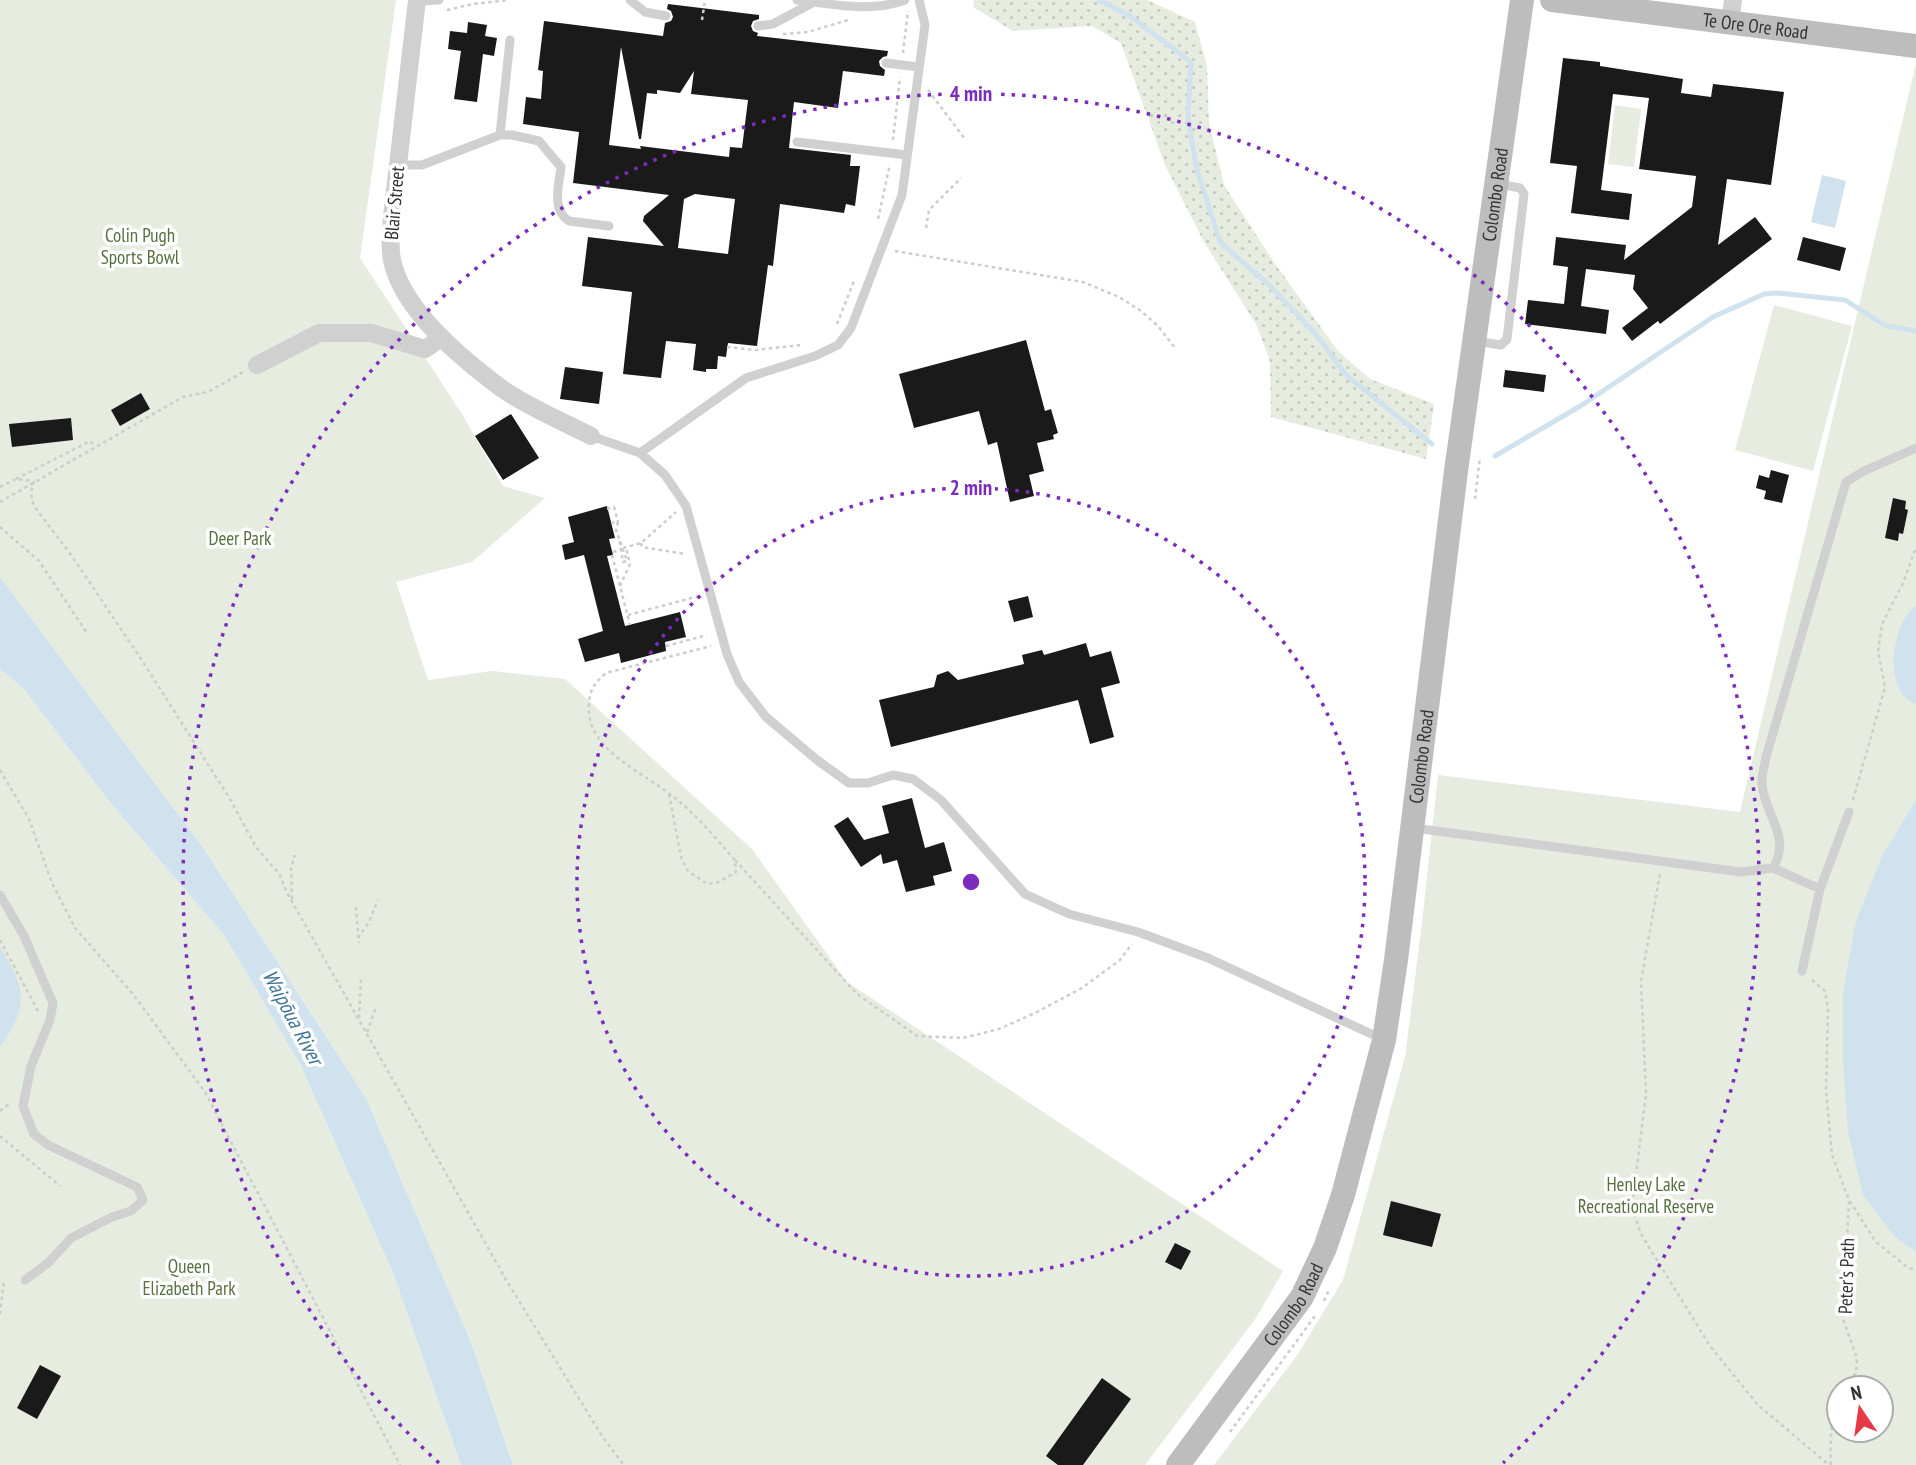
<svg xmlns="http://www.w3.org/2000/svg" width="1916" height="1465" font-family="'PT Sans Narrow',sans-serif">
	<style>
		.grass { fill: url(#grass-dots) }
		.green { fill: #e6ecdf; fill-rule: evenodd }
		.water { fill: #cfe2ee }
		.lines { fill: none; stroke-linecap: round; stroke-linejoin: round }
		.stream { stroke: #cfe2ee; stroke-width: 5 }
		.building { fill: #1a1a1a; fill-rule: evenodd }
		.path { stroke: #cdcdcd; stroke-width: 2.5; stroke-dasharray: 3.5 3.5; stroke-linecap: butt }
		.lane { stroke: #d0d0d0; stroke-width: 9 }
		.street { stroke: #d0d0d0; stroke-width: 18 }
		.secondary { stroke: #bdbdbd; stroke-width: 24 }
		.ring { fill: none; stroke: #7b2cbf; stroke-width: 3.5; stroke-dasharray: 3.5 7 }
		.labels { text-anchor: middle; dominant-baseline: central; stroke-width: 7; stroke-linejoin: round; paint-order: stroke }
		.street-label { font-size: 19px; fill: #333; stroke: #fff }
		.park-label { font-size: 19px; fill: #56703f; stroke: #fff }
		.water-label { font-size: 21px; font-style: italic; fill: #3f7597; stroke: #fff }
		.centre { fill: #7b2cbf; stroke: #fff; stroke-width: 3.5 }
		.ring-label { font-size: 21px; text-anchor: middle; font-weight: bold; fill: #7b2cbf; stroke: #fff; stroke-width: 7; stroke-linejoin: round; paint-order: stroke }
	</style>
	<defs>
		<pattern id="grass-dots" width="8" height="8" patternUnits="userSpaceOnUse" patternTransform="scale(1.75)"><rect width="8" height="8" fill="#e6ecdf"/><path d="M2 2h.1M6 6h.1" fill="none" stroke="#c6cbc0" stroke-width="1.8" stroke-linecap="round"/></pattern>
	</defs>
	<rect width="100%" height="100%" fill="#fff"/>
	<path class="grass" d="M974 0H1147L1195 22 1207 66 1209 123 1224 185 1273 261 1338 351 1370 379 1434 404 1426 459 1271 417 1270 362 1266 350 1256 324 1204 242 1165 165 1121 43 1092 26 1013 31 973 7Z"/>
	<path class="green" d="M0 0H396L360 258 462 414 503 486 545 498 472 562 396 582 428 680 492 671 565 679 752 849 847 982 1283 1271 1256 1318 1145 1465H513L471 1342 366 1098 202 846 0 577Z
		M1916 63V1465H1214L1298 1354 1343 1280 1405 1057 1422 923 1438 775 1740 812ZM1839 1388H1881V1430H1839Z
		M1615 105 1641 109 1634 167 1608 164Z
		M1774 305 1852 326 1813 471 1735 450Z
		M0 669 24 689 109 801 224 935 301 1066 393 1273 461 1465H0Z"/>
	<path class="water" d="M1822 175 1846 181 1835 228 1811 222Z
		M0 577 202 846 366 1098 471 1342 513 1465H461L393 1273 301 1066 224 935 109 801 24 689 0 669Z
		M1916 606V704C1882 693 1891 622 1916 606Z
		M1916 800V1252L1895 1237 1863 1195 1848 1132 1843 1061V992L1856 921 1882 856Z
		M0 947C27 990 29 1005 0 1047Z"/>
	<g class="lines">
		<path class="stream" d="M1099 0 1130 16 1191 62 1188 117 1197 170 1220 242 1269 285 1315 333 1346 375 1432 444
			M1495 456 1582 405 1713 317 1764 294 1778 293 1845 300 1886 326 1916 331"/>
	</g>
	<path class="building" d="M668 4 759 15V19L753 21 751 26 753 31 758 33 757 36 888 51 887 56 883 57 879 61 880 66 885 70 884 76 843 71 838 108 794 102 789 148 851 155 850 166H860L855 206 846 204 844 213 780 204 773 266 768 265 757 346 728 343 726 357 718 356 717 369H706V372L693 370 696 344 666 341 661 378 623 374 632 292 582 286 588 237 664 246 643 221 644 216 669 195 573 183 579 132 523 124 526 97 541 99 543 71 538 70 544 21 663 36 665 23 671 21 673 17 671 11 667 9ZM621 47 639 139H641L647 93 657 94V90L680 93 694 71 691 94 748 100 742 148 730 147 729 157 640 146 641 149 609 145ZM695 194 735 199 728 254 678 248 684 199Z
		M468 22 487 25 485 36 497 38 494 56 483 54 477 102 454 99 461 51 448 49 450 31 467 33Z
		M1563 58 1600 62V66L1683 79 1681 93 1711 97 1713 84 1784 92 1771 185 1727 179 1718 245 1755 217 1772 239 1660 324 1658 321 1632 341 1622 328 1648 308 1633 289 1635 275 1586 269 1581 306 1609 310 1606 334 1525 324 1528 300 1564 304 1568 267 1553 265 1556 237 1626 245 1624 260 1692 207 1696 176 1639 169 1649 98 1613 94 1601 190 1632 194 1629 220 1571 213 1577 166 1550 163Z
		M1803 237 1846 248 1840 271 1797 260Z
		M1026 340 1045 411 1051 409 1058 433 1053 435 1054 439 1037 443 1044 471 1029 475 1034 496 1010 502 997 442 988 445 979 411 914 428 899 374Z
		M565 367 603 372 599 404 560 399Z
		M1505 370 1546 375 1544 392 1503 387Z
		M141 393 150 409 120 426 111 410Z
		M511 414 539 458 503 480 475 436Z
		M71 418 73 440 12 447 9 424Z
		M1771 470 1789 475 1782 503 1764 499 1766 491 1756 488 1759 475 1769 478Z
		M1893 498 1906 501 1905 509 1908 510 1903 534 1899 533 1898 541 1885 538Z
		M607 506 615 538 609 539 613 555 607 556 625 626 680 612 686 637 665 642 666 651 621 663 619 653 585 662 578 639 603 631 584 555 565 560 562 545 574 542 568 517Z
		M1028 596 1033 617 1014 622 1008 601Z
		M1086 643 1090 657 1111 651 1120 683 1101 688 1114 737 1090 744 1078 700 891 747 879 700 934 687 937 675 948 671 958 680 1024 664 1022 655 1042 650 1044 655Z
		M912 798 925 848 944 842 952 871 933 876 935 885 906 892 897 860 883 864 881 854 861 867 834 826 848 817 864 840 889 833 882 806Z
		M1391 1201 1441 1214 1432 1247 1383 1235Z
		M1175 1243 1191 1251 1181 1270 1165 1262Z
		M40 1365 61 1376 37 1419 17 1408Z
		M1102 1378 1131 1399 1083 1465H1058L1046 1456Z"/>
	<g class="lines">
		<path class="path" d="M447 10 473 4 509 0
			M702 20 705 0
			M783 34 808 32 848 20
			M903 53 908 11
			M928 90 965 139
			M893 140 900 77
			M878 219 890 164
			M926 228 929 210 961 178
			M895 251 1083 282 1119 297 1141 311 1158 326 1175 348
			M837 324 854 281
			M727 347 756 350 802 345
			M16 479 90 441 94 446
			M34 481 31 492 32 501 37 510 72 556 143 662 230 799 256 847 280 875 286 891 508 1283 602 1436 624 1465
			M0 487 16 479 33 481
			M1475 499 1480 457
			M0 502 183 397 208 392 243 372
			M607 509 614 507 618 522
			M611 523 618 522 616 530 627 561 623 562 619 539
			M0 527 39 561 87 633
			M641 543 642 547 686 554
			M623 548 641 543 676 512
			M613 552 620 550
			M612 555 630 625
			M620 586 630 564 626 547
			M628 615 699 596
			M666 646 707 635
			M0 770 29 819 52 883 75 928 133 994 205 1092 400 1465
			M669 794 681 857 688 871 707 884 719 882 736 872 735 860C716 839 697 815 675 798 644 772 585 751 589 704 590 688 595 683 606 673L711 646
			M1853 800 1885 687 1878 651 1882 624 1903 583 1916 547
			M735 860 857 994 917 1036 963 1038 999 1029 1035 1013 1082 988 1120 960 1132 944
			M1660 874 1641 981 1646 1094 1632 1207 1641 1234 1710 1346 1758 1405 1829 1465
			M292 899 291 868 295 855
			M356 907 359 943
			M358 938 369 922 378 900
			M0 940 38 1011
			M1812 980 1825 991 1828 1009 1826 1091 1832 1155 1849 1200 1876 1242 1906 1266 1916 1271
			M359 1018 361 978
			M367 1032 376 1007
			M0 1111 9 1104
			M0 1136 60 1186
			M1324 1301 1330 1288
			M0 1314 4 1281
			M1846 1388 1856 1373 1857 1358 1843 1319 1849 1201
			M1230 1432 1315 1316
			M1831 1465C1830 1444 1830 1421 1839 1401"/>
		<path class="lane" d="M630 0 645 12 666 16
			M797 0C832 4 871 13 905 0
			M417 1 439 0
			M758 26 773 24 812 3
			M886 63 919 67
			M500 135 510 40
			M797 142 907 155
			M397 165H422L500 135H512L539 141 561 167C559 185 551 210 569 221L609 226
			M1475 341 1501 345 1507 339 1524 194 1520 188 1499 184
			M591 436 640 453 665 475 686 506 727 654 739 682 766 717 817 760 849 783H868L893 775 913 779 941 800 1025 894 1069 914 1138 932 1208 958 1382 1039
			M640 453 746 378 815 356 838 345 851 328 902 195 925 25 919 0
			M1414 828 1741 872 1773 868C1792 836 1765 817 1762 784 1761 776 1765 765 1766 757L1846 482 1864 471 1916 448
			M1773 868 1820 889
			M0 895 24 936 53 1003 50 1020 31 1066 23 1106 34 1134 48 1145 137 1187 143 1200 131 1211 112 1217 71 1238 48 1263 25 1280
			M1802 971 1820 889 1849 812"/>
		<path class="street" d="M417 0 392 217C391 231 389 246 392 260 402 310 462 359 501 388 528 407 562 421 591 436
			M1730 23 1733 0
			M257 365 319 333H371L425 349 441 338"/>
		<g class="secondary">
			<path id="s1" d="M1552 0 1916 46"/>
			<path id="s2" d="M1178 1465 1302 1297 1325 1248 1343 1195 1384 1040 1396 960 1456 471 1522 0"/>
		</g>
	</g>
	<g class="ring">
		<circle cx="971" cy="882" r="394"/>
		<path d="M439 1463A788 788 0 1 1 1503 1463"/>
	</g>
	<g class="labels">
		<g class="street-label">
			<text stroke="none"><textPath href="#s1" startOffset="205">Te Ore Ore Road</textPath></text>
			<text stroke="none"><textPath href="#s2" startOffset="1332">Colombo Road</textPath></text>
			<text transform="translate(394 203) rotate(-85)">Blair Street</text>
			<text stroke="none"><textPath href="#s2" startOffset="765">Colombo Road</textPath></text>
			<text transform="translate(1846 1276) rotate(-88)">Peter's Path</text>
			<text stroke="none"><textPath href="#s2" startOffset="198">Colombo Road</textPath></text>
		</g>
		<g class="park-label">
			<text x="140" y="235">Colin Pugh<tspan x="140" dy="22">Sports Bowl</tspan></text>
			<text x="240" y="538">Deer Park</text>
			<text x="1646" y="1184">Henley Lake<tspan x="1646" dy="22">Recreational Reserve</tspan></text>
			<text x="189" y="1266">Queen<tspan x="189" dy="22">Elizabeth Park</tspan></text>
		</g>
		<g class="water-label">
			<text transform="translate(293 1017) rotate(62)">Waipōua River</text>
		</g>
	</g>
	<circle cx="971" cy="882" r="10" class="centre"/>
	<g class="ring-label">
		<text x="971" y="101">4 min</text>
		<text x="971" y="495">2 min</text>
	</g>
	<g transform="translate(1860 1409) rotate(347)"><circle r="33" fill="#ffffff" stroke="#adadad" stroke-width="2"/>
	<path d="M0-5L12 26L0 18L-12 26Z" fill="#e63946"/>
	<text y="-10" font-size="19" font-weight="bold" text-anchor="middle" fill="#333333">N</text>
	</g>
</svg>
